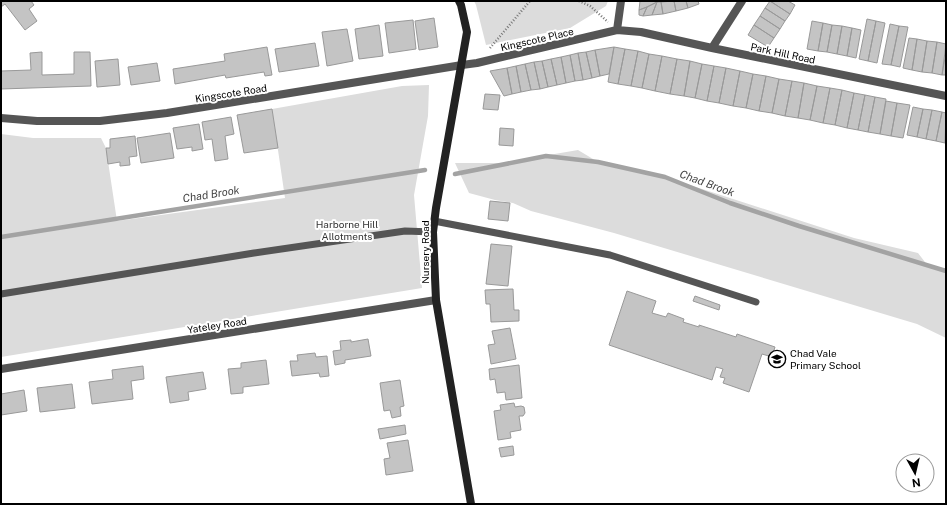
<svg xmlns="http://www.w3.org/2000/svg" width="947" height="505" font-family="'Public Sans',sans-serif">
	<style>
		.green { fill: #dcdcdc }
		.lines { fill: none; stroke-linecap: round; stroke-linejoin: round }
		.stream { stroke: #a3a3a3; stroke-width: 4.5 }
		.building { fill: #c4c4c4; stroke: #999 }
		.path { stroke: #777; stroke-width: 2.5; stroke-dasharray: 1 2; stroke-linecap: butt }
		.lane { stroke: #555; stroke-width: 7 }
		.street { stroke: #555; stroke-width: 8 }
		.secondary { stroke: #222; stroke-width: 8 }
		.labels { text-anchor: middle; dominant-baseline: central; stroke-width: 4; stroke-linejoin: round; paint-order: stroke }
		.street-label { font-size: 10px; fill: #000; stroke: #fff }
		.park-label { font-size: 10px; fill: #333; stroke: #fff }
		.poi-label { font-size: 10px; fill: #000; stroke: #fff; text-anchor: start }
		.water-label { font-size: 11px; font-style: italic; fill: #444; stroke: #fff }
	</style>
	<rect width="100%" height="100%" fill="#fff"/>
	<path class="green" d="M474 1H608L606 6 570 28 486 45 476 5Z
		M429 85 428 116 414 195 422 288 1 357V134L33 138H101L106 148 117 221 285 198 272 109 402 86Z
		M578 150 598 162 665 177 854 238 918 253 928 266 946 270V338L917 324 614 233 531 211 513 203 495 200 469 193 455 163H502Z"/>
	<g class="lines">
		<path class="stream" d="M455 174 546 156 598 162 665 177 730 203 799 226 946 271
			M1 237 425 170"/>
	</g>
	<path class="building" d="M1 1H31L34 5 29 9 37 21 25 30 5 4 1 7Z
		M640 1H657V2L647 7 639 10Z
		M674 1 676 11 663 14 661 2Z
		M674 1H686L688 8 676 11Z
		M686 1H698L699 4 688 8Z
		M770 1H788L795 5 790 14Z
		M770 1 790 14 785 21 765 8Z
		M657 2 652 15 643 16 647 7Z
		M657 2H661L663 14 652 15Z
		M647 7 643 16 639 15V10Z
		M765 8 785 21 780 29 760 16Z
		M760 16 780 29 774 38 754 25Z
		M434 18 438 47 419 50 415 21Z
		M867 19 876 21 868 61 859 59Z
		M413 20 416 49 389 53 385 23Z
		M812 21 823 23 818 51 807 49Z
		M876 21 885 23 877 63 868 61Z
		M823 23 832 25 827 52 818 51Z
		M890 24 899 26 891 65 882 64Z
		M379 25 383 56 359 59 355 29Z
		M754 25 774 38 768 47 748 35Z
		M832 25 842 26 837 54 827 52Z
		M842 26 852 28 847 56 837 54Z
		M899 26 908 27 900 67 891 65Z
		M852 28 861 30 856 58 847 56Z
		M347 29 353 61 327 66 322 32Z
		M909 38 917 39 912 70 903 68Z
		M917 39 927 41 922 72 912 70Z
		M927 41 937 42 932 73 922 72Z
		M937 42 946 44 942 75 932 73Z
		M315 43 319 66 279 72 275 49Z
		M267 47 272 75 265 76 264 72 226 78 225 75 175 84 173 69 225 61 224 54Z
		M614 47 609 74 600 76 595 50Z
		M614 47 625 49 618 84 608 82Z
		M625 49 638 51 631 86 618 84Z
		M595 50 600 76 592 78 586 52Z
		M638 51 649 54 642 88 631 86Z
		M42 52V75L74 74V52H90L91 86 1 89V71L31 70 30 53Z
		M586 52 592 78 583 80 578 53Z
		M946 52V75H942Z
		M578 53 583 80 575 81 570 55Z
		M649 54 662 56 655 91 642 88Z
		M570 55 575 81 566 83 561 57Z
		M662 56 677 59 670 94 655 91Z
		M561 57 566 83 557 85 551 59Z
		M118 59 120 85 97 87 95 61Z
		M551 59 557 85 548 87 542 61Z
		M677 59 690 61 684 96 670 94Z
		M542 61 548 87 540 89 534 62Z
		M690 61 702 64 695 98 684 96Z
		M534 62 540 89 531 90 525 64Z
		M157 63 160 81 131 85 128 67Z
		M525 64 531 90 521 92 516 66Z
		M702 64 714 66 707 101 695 98Z
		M516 66 521 92 512 94 507 68Z
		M714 66 726 68 719 103 707 101Z
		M507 68 512 94 504 96 490 71Z
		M726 68 740 71 733 106 719 103Z
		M740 71 753 74 746 108 733 106Z
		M753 74 766 76 759 111 746 108Z
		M766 76 779 79 772 113 759 111Z
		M779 79 792 81 785 116 772 113Z
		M792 81 804 83 798 118 785 116Z
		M804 83 817 86 810 120 798 118Z
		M817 86 830 88 823 123 810 120Z
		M830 88 842 90 835 125 823 123Z
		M842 90 854 93 847 128 835 125Z
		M854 93 865 95 858 130 847 128Z
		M485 94 500 95 498 110 483 109Z
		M865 95 875 97 868 132 858 130Z
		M875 97 886 99 880 134 868 132Z
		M886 101 897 103 891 136 880 134Z
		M897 103 910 105 903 138 891 136Z
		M913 107 923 109 917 137 907 135Z
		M272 109 278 148 244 153 237 115Z
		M923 109 932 110 926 139 917 137Z
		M932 110 942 112 936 141 926 139Z
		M942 112 946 113 945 143 936 141Z
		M231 117 234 134 225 136 228 159 215 161 212 139 205 140 202 122Z
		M199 124 203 149 192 151V147L177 149 173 128Z
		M500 128 514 129 513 146 499 145Z
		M170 133 174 158 141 163 137 138Z
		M135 136 137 156 129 157 130 165 120 166V162L108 164 106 148H110V139Z
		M490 201 510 203 508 221 488 219Z
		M491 244 512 246 508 286 486 284Z
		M513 289 514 310H519V321L491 322 490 304H486L485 290Z
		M627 291 656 301 652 313 666 317 668 313 684 319 683 322 699 327V325L736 337 737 334 775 347 772 357 762 354 749 392 723 383 725 378 720 377 723 369 716 367 712 380 609 345Z
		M695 296 720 305 719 310 693 301Z
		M510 328 516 359 491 364 488 345 495 344 492 331Z
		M368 339 371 356 345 360V363L335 365 333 351 341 350 340 341 351 340V342Z
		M315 353 316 357 327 356 329 376 320 377 319 373 292 376 290 361H298L297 355Z
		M266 360 269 384 243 387V393L231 394 228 369 241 368V363Z
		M519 365 522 398 506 400 505 392 497 393 495 379 490 380 489 369Z
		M143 366 144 379 131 381 133 399 92 404 89 382 113 379 112 370Z
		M203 372 206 389 188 392 189 400 170 403 166 377Z
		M400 380 404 406 400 407 401 416 392 418 390 410 384 411 380 383Z
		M72 384 75 408 40 412 37 388Z
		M24 390 27 411 1 415V394Z
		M514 403 515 407 521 406 524 407 525 413 523 416H519L521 430 510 432 511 438 498 440 494 411 501 410 500 405Z
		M405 425 406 434 380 439 378 429Z
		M408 440 413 471 386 475 384 459 390 458 387 443Z
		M513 446 514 455 501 457 499 448Z"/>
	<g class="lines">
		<path class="path" d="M579 1 590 6 608 22
			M490 48 530 1"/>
		<path class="lane" d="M434 221 610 255 756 302
			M1 294 254 253 405 231 433 232"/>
		<path class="street" d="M617 30 621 1
			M712 48 742 1
			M1 118 37 121H100L167 113 462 65 477 63 617 30 641 32 712 48 946 96
			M1 369 436 300"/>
		<path class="secondary" d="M459 1 461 5 467 32 436 208 433 232 436 300 471 504"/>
	</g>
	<defs>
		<symbol id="school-ring" viewBox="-11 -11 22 22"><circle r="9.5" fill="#fff" stroke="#000" stroke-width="1.5"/><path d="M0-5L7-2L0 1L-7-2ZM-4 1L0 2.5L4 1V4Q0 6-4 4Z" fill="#000"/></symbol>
	</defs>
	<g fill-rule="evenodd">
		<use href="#school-ring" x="767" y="349" width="20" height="20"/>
	</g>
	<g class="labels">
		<g class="street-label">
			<text transform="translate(537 39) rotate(-13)">Kingscote Place</text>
			<text transform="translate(783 53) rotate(12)">Park Hill Road</text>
			<text transform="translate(231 93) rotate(-9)">Kingscote Road</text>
			<text transform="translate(425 252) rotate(-90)">Nursery Road</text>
			<text transform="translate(217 325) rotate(-9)">Yateley Road</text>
		</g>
		<g class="park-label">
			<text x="347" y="224">Harborne Hill<tspan x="347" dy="12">Allotments</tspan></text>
		</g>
		<g class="poi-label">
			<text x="790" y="353">Chad Vale<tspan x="790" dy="12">Primary School</tspan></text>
		</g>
		<g class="water-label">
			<text transform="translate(707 183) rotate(20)">Chad Brook</text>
			<text transform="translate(211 194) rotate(-9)">Chad Brook</text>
		</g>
	</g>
	<rect width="947" height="505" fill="none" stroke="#000000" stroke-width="4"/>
	<g transform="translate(915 473) rotate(172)"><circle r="19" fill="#ffffff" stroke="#999999"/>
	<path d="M0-3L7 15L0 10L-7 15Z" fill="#000000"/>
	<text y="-6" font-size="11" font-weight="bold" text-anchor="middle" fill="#000000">N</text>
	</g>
</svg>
